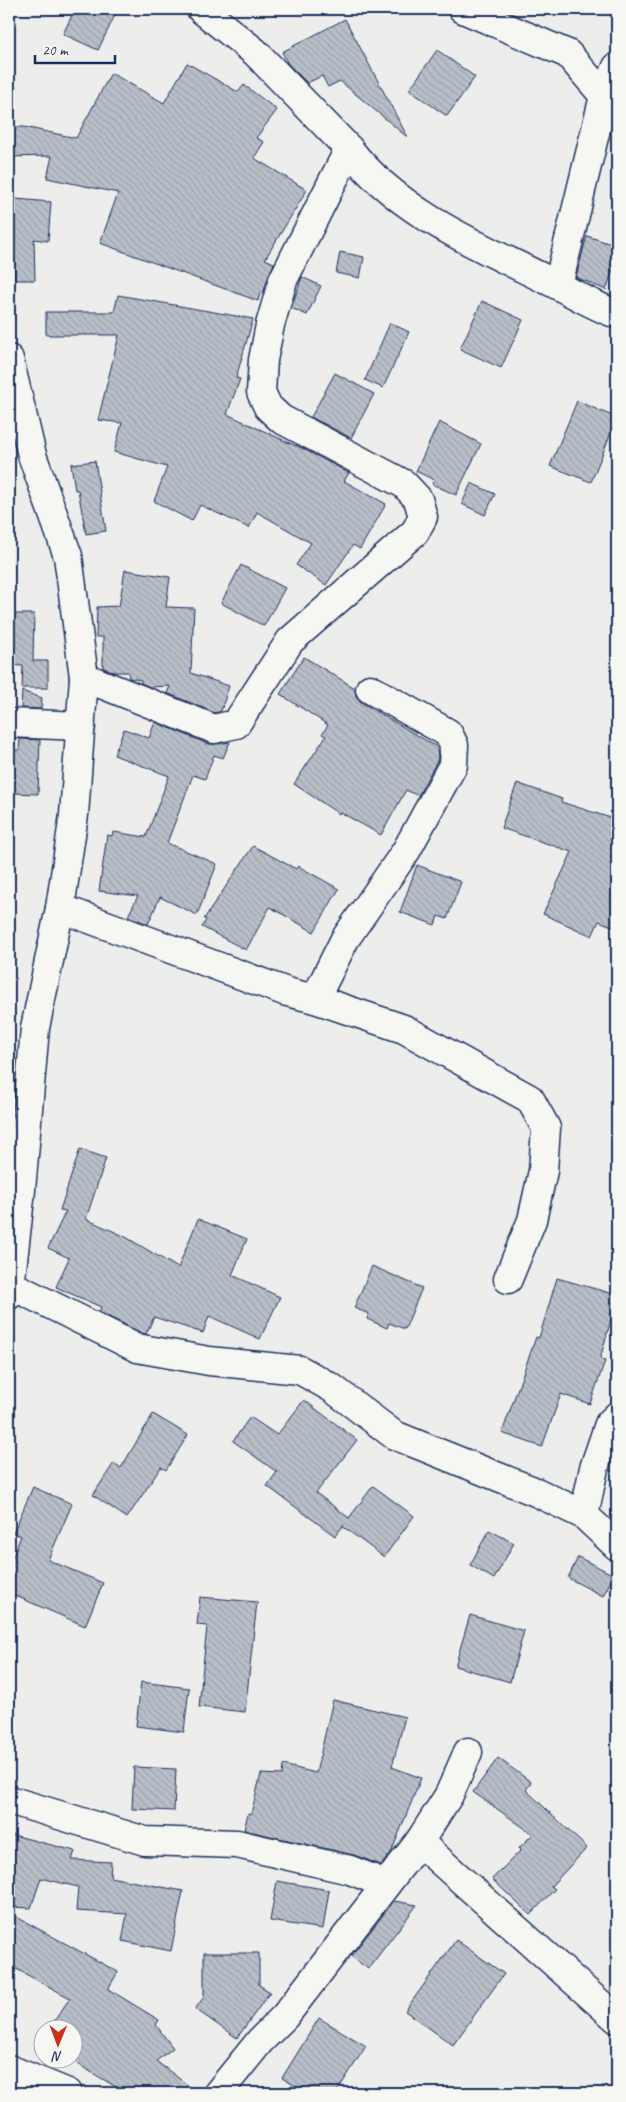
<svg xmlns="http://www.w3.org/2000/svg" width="626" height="2102" font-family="Caveat,sans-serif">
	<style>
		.building { fill: url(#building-back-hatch); stroke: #1b2f5e }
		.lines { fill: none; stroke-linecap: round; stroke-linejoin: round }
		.minor-casing { stroke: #1b2f5e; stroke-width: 31 }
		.minor { stroke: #f6f6f2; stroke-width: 28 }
	</style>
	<defs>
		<pattern id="building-back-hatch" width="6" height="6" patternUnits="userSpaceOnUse" patternTransform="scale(1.25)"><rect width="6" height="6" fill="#b9bfc8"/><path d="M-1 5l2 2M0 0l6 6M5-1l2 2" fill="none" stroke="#9ea4ae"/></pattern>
	</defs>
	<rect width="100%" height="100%" fill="#edeeec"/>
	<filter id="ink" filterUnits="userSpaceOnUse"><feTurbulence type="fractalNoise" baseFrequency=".02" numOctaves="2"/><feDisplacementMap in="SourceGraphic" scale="10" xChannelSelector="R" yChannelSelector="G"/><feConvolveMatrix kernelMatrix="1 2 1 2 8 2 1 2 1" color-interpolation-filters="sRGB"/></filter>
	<g filter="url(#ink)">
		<!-- building -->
		<g class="building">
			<path d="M75,9H118L98,50L63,34Z"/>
			<path d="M345,19L407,136H406L340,81L328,87L322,76L307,83L288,64L282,52Z"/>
			<path d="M437,50L475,77L447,116L409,90Z"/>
			<path d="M187,63L238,92L244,85L277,110L256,138L264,142L254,158L307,190L265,259L274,263L263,294L260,293L258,301L100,243L118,193L47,178L52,156L9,157V127H24L76,138L111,73L164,103Z"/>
			<path d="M16,199L51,202L48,241L34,239L35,280H15L13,238Z"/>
			<path d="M587,236L617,246V258L606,290L576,277Z"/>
			<path d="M340,252L364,257L360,278L336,273Z"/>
			<path d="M302,277L321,286L307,315L291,308Z"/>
			<path d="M118,295L253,319L236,378L240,379L227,414L296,446V445L349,473L344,481L386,504L360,549L353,545L326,585L296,565L311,543L257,512L249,528L200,505L192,521L154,501L167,467L114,452L122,423L98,420L119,335H46V312H114Z"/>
			<path d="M482,301L523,320L501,368L460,349Z"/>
			<path d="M390,323L409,332L383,388L365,380Z"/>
			<path d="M335,373L374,394L351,438L311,417Z"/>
			<path d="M577,401L617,418L591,482L550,466Z"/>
			<path d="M439,422L481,444L456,495L432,484L434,480L416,471Z"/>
			<path d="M95,461L106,531L86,534L78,490H75L71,464Z"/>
			<path d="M471,483L495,494L485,515L462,504Z"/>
			<path d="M241,565L285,588L264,626L221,603Z"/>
			<path d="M125,570L170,577L166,607L194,608L191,673L229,686L221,711L215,713L167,693L170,686L150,687L141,683V680L129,678L128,672H114L103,668V637H96L97,607L119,606Z"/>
			<path d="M9,614H34L33,661H48V688H22L23,666L9,665Z"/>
			<path d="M304,657L355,688L356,696L362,703L437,747L438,759L418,796L406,790L381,835L340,812L339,814L294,784L326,736L322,734L328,725L280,694Z"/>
			<path d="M22,691L42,698L41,709L21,708Z"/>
			<path d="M155,722L208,744H217L230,742L223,758L214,755L205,779L193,775L167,843L217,864L197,915L160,897L148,924L128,916L138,896L99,891L107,835L112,836L113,832L146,837L169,776L114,755L124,729L149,738Z"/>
			<path d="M20,739L40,740L38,794L13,793L14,750H19Z"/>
			<path d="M517,783L562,799L561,802L617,820V928L599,921L592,936L543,914L572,852L501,828Z"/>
			<path d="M253,846L296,869L298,866L339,889L314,932L270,907L246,950L202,927L206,920L204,919Z"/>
			<path d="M417,865L461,882L447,919L438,916L435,925L400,912Z"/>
			<path d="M80,1149L106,1158L86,1219L124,1236L178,1268L198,1219L247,1239L232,1275L280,1297L260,1339L209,1316L203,1333L154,1317L146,1334L142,1333L99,1312L101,1307L56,1287L69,1258L48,1248L66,1211L60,1210Z"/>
			<path d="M372,1266L422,1288L405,1329L389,1323L387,1328L367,1319L369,1314L354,1308Z"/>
			<path d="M557,1278L617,1295V1298L600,1359L605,1361L590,1404L561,1394L542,1447L502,1433L536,1337L539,1338Z"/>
			<path d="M304,1400L357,1440L316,1493L349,1518L373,1486L414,1516L384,1557L342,1526L344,1525L335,1536L267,1486L277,1472L233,1441L250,1417L277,1435Z"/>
			<path d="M153,1414L188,1435L166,1470L161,1467L127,1518L93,1495L114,1463L121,1468Z"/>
			<path d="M33,1487L72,1504L48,1560L103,1583L85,1626L9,1593V1566L21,1536L13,1533Z"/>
			<path d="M489,1530L514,1543L494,1579L470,1565Z"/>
			<path d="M578,1557L614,1575L603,1596L568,1578Z"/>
			<path d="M200,1597L257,1602L245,1712L199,1707L207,1626L197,1625Z"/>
			<path d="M470,1615L524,1631L510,1682L455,1666Z"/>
			<path d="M141,1682L189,1688L184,1732L136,1726Z"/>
			<path d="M333,1700L405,1717L392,1767L421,1778L391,1853L381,1865L354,1855L244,1830L248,1813L251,1814L261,1774L282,1775L283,1765L316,1773Z"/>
			<path d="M498,1758L531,1782L526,1790L587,1848L551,1886L555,1889L530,1915L492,1879L521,1850L519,1848L533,1834L473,1792Z"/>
			<path d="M134,1767L176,1769L174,1811L132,1809Z"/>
			<path d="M9,1834L75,1851L72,1860L111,1862L110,1877L183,1891L171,1951L122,1941L127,1914L76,1911L78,1887L41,1878L31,1908L9,1907Z"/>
			<path d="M277,1881L329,1890L323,1929L270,1921Z"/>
			<path d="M394,1901L417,1905L368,1969L351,1956Z"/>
			<path d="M9,1913L118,1972L108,1989L159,2020L156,2025L173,2048L156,2061L198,2093H126L71,2060H72V2030H48L70,1998L9,1965Z"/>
			<path d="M456,1940L504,1974L453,2045L405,2011Z"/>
			<path d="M204,1953H259V1985L270,1992L237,2038L195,2009L204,1997Z"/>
			<path d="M319,2018L366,2046L336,2093H307L282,2078Z"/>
			<path d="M42,2038V2056L34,2050Z"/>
			<path d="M47,2060H67L61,2069Z"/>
		</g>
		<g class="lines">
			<!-- minor casing -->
			<g class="minor-casing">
				<g id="minor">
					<path d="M201,9L255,52L349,149C399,213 475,244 545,279C569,290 592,306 617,314"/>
					<path d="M463,9L568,54L604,96L558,285"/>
					<path d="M604,96L617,67"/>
					<path d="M9,359L32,455L68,556L84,677L74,815L60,908L35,1028L21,1190L9,1295"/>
					<path d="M84,677L214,729L236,724L290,641L415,532L423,517L418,499L404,484L281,419L268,407L261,392L263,360L270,325L283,280L349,149"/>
					<path d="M9,723L81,726"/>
					<path d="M60,908L287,992L315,999L345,939L406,851L453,765L454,745L448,733L370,689"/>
					<path d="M315,999L404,1029L530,1099L546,1128L543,1171L532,1220L508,1279"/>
					<path d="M11,1285L137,1348L209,1361L300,1370L332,1388L394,1435L536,1492L584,1515L617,1546"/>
					<path d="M584,1515L594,1468L609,1424L617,1416"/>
					<path d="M9,1800L145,1841L237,1844L350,1870L386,1884"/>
					<path d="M419,1842L617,2019"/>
					<path d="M9,2069L68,2093"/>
					<path d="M218,2093L260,2041L285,2016L419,1842L449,1795L468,1752"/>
				</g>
			</g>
			<!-- minor -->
			<use href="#minor" class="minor"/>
		</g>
	</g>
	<!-- margin -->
	<rect width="626" height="2102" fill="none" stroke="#f6f6f2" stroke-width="30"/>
	<rect x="15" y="15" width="596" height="2072" fill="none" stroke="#1b2f5e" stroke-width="2" filter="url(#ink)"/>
	<!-- north arrow -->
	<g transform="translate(58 2044) rotate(181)"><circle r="24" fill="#f6f6f2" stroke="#9ea6b7"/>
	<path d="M0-4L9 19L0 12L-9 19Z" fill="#c8321e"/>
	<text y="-8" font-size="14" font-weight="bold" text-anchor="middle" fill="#1b2f5e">N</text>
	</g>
	<!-- scale -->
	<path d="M35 55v8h80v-8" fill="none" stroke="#1b2f5e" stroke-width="2.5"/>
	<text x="42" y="55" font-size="15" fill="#1b2f5e" stroke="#f6f6f2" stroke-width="4" paint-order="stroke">20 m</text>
</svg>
